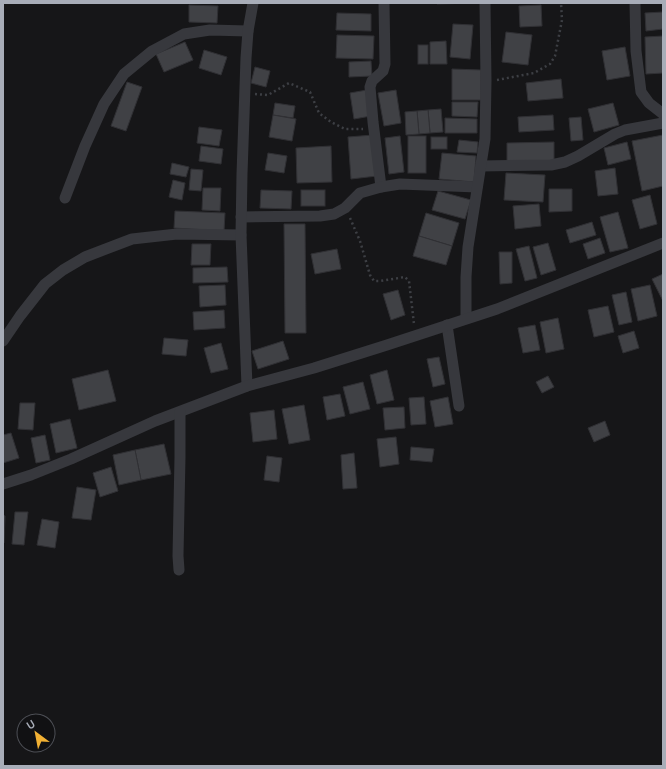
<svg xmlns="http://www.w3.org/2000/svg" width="666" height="769" font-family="Overpass,sans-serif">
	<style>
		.building { fill: #404145; stroke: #303034 }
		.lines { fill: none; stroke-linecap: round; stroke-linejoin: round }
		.path { stroke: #3d3f44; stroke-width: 2.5; stroke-dasharray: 2 3; stroke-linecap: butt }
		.minor { stroke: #37383d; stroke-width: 11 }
	</style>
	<rect width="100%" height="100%" fill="#161618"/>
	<!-- building -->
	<g class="building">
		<path d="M437,3H474L437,4Z"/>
		<path d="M189,5L218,6L217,23L189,22Z"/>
		<path d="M541,5L542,26L520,27L519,6Z"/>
		<path d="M663,12V29L646,31L645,13Z"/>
		<path d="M337,13L371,14V31L336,30Z"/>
		<path d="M453,24L473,25L470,59L450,57Z"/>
		<path d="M506,32L532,35L528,65L502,62Z"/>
		<path d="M337,35L374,36L373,59L336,58Z"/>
		<path d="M663,36V73L646,74L645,37Z"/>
		<path d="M446,41L447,64H430V42Z"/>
		<path d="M185,42L193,60L164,72L156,54Z"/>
		<rect x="418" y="45" width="10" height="19"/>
		<path d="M625,47L630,76L607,80L602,51Z"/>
		<path d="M204,50L227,57L221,75L199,68Z"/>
		<path d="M371,61L372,76L349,77V62Z"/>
		<path d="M255,67L270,71L266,87L251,83Z"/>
		<path d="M452,69L481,70V100H452Z"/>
		<path d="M561,79L563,98L528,101L526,83Z"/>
		<path d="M127,82L142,87L126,131L111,126Z"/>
		<path d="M367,90L371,116L354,119L350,93Z"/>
		<path d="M396,90L401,123L384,126L378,93Z"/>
		<path d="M452,102H478L477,117L452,116Z"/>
		<path d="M275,103L295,106L293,118L273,115Z"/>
		<path d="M613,103L619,125L594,132L588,109Z"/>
		<path d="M441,109L443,132L430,133L428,110Z"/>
		<path d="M428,110L430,133L419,134L417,111Z"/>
		<path d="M417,111L419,134L406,135L405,112Z"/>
		<path d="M273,115L296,119L292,141L269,137Z"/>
		<path d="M553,115L554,130L519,132L518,117Z"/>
		<path d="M581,117L583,140L571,141L569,118Z"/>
		<path d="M445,118L477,119V133H445Z"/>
		<path d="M199,127L222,130L219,146L197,143Z"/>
		<path d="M373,135L377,176L351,179L348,137Z"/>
		<path d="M663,135V186L642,191L632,141Z"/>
		<path d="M400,136L404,172L389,174L385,138Z"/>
		<rect x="408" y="136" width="18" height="37"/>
		<rect x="431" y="137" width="16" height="12"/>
		<path d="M459,140L478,142L477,153L457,152Z"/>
		<path d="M554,142V161L507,163V143Z"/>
		<path d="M627,142L631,159L608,165L604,148Z"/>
		<path d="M201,146L223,149L221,164L199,161Z"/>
		<path d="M331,146L332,182L297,183L296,148Z"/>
		<path d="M268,153L287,156L284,173L265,170Z"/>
		<path d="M442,153L476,156L474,182L439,179Z"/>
		<path d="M172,163L189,167L186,177L170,174Z"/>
		<path d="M615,168L618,194L598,196L595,171Z"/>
		<path d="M191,169L203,170L201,191L189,190Z"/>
		<path d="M506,173L545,175L543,202L504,200Z"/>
		<path d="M173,180L185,183L182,200L169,197Z"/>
		<path d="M203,188H221L220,211L202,210Z"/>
		<path d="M549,189H572V211L549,212Z"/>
		<path d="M261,190L292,191L291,209L260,208Z"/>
		<rect x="301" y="190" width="24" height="16"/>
		<path d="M438,191L471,200L465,219L432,210Z"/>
		<path d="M650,195L657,224L640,229L632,200Z"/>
		<path d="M539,204L541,226L515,229L513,206Z"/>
		<path d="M175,211L225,213L224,231L174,228Z"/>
		<path d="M618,212L628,248L610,252L600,217Z"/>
		<path d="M426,213L459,223L452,246L419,236Z"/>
		<path d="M592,222L596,235L570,243L566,230Z"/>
		<path d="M284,224H305L306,333H285Z"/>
		<path d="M419,236L452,246L446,265L413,256Z"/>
		<path d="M600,238L605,253L588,259L583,244Z"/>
		<path d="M548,243L556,270L541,275L533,247Z"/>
		<path d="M192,244H211L210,265H191Z"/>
		<path d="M529,246L537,278L525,281L516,249Z"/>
		<path d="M337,249L341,269L315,274L311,254Z"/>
		<path d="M499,252H512V283L500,284Z"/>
		<path d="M227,267L228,282L193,283V268Z"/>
		<path d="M663,274V301L652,279Z"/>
		<path d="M225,285L226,305L200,307L199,286Z"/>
		<path d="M650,285L657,316L638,321L631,289Z"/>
		<path d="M398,290L405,315L391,320L383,294Z"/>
		<path d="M626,292L632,322L619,325L612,295Z"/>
		<path d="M608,306L614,332L594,337L588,310Z"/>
		<path d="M224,310L225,328L194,330L193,312Z"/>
		<path d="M558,318L564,349L546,353L540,322Z"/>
		<path d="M535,325L540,350L523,353L518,328Z"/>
		<path d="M634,331L639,348L623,353L618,336Z"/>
		<path d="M164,338L188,340L186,356L162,354Z"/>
		<path d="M283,341L289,359L258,369L252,351Z"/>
		<path d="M221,343L228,369L211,373L204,348Z"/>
		<path d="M439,357L445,384L433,387L427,359Z"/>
		<path d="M108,370L116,401L79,410L72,379Z"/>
		<path d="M387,370L394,400L377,404L370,375Z"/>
		<path d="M548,376L554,387L542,393L536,382Z"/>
		<path d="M363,382L370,409L350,414L343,387Z"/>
		<path d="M340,394L345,416L327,420L323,397Z"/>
		<path d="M424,397L426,424L411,425L409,398Z"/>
		<path d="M448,397L453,424L435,427L430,401Z"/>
		<path d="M20,403H35L33,430L18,429Z"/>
		<path d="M304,405L310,440L289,444L282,409Z"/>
		<path d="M404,407L405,428L385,430L383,408Z"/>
		<path d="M274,410L277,439L253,442L250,413Z"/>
		<path d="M70,419L77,448L56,453L50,424Z"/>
		<path d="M605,421L610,435L594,442L588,428Z"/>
		<path d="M11,433L19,458L3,463V435Z"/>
		<path d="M45,435L50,460L36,463L31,438Z"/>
		<path d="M396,437L399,464L380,467L377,439Z"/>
		<path d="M164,444L171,474L141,480L135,450Z"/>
		<path d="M411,447L434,449L432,462L410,460Z"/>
		<path d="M135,450L141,480L119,485L113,455Z"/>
		<path d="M354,453L357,488L343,489L341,455Z"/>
		<path d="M267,456L282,458L279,482L264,480Z"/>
		<path d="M111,467L118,491L100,497L93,473Z"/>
		<path d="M77,487L96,490L91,520L72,518Z"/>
		<path d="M15,512H28L24,545L12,544Z"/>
		<path d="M3,515L5,516L4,543H3Z"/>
		<path d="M42,519L59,522L55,548L37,545Z"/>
	</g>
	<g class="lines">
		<!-- path -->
		<g class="path">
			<path d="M497,80L534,73L550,64L555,56L562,20L561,3"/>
			<path d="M255,94L268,95L289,83L310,92L319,113L331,122L345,129H363"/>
			<path d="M350,218L360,241L370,275L374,281H380L405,277L409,281L414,324"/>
		</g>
		<!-- minor -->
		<g class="minor">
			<path d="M635,3L636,51L641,92L649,103L663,114"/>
			<path d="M481,166L551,165L565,162L578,156L615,134L625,130L663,123"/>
			<path d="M381,187L373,122L370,87L372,81L383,71L385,64L384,3"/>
			<path d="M65,198L85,146L104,104L124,74L152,51L184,34L210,30L248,31"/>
			<path d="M241,217L320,216L334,214L345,208L360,193L381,187L400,184L477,187"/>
			<path d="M466,318V277L468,247L485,139L486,81L485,3"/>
			<path d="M447,325L459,406"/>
			<path d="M3,341L20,316L45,284L63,270L85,257L132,239L177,234L241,235"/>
			<path d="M247,386L241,235L242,174L246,58L248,31L253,3"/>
			<path d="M3,484L31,475L71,459L155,421L247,386L314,368L387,345L497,309L663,243"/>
			<path d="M179,570L178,556L180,457V412"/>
		</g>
	</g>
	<!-- border -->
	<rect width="666" height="769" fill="none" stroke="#a8adb8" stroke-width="8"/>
	<!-- north arrow -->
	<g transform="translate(36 733) rotate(328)"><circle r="19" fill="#111113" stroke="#4d4f55"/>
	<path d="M0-3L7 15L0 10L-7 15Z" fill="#f2b134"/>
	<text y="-6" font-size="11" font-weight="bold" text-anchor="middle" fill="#a8adb8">U</text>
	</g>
</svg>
